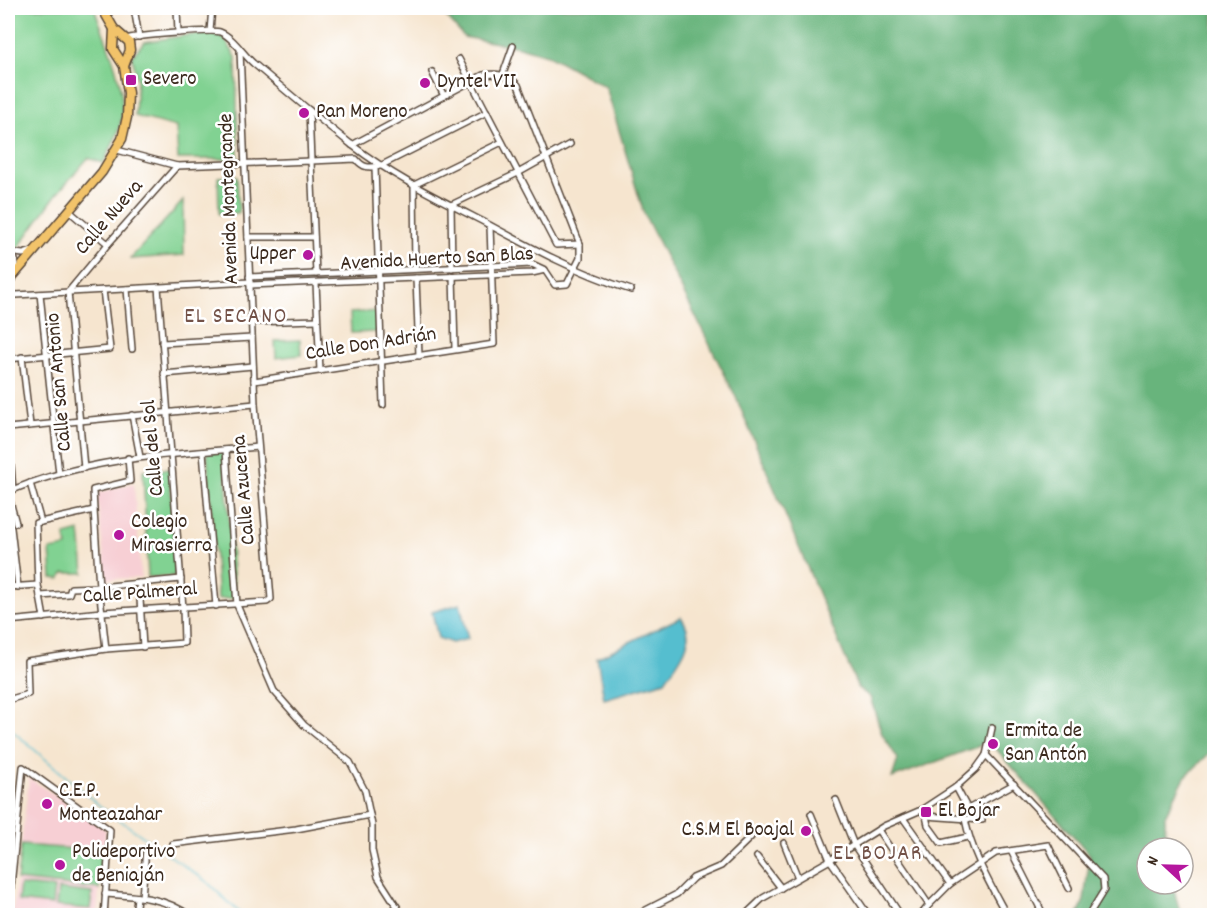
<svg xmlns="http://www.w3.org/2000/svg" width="1222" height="923" font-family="Dekko,sans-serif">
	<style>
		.built { fill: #f7cfd4 }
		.green { fill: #81d292; stroke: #5e7e58; stroke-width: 1.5 }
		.forest { fill: #68b47c; stroke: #526f4d; stroke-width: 1.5 }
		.water { fill: #54becf; stroke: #487476; stroke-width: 1.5 }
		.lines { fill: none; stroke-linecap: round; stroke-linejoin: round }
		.stream { stroke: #54becf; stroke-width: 1.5 }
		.minor-casing { stroke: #574639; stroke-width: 8 }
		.primary-casing { stroke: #574639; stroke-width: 11 }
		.minor { stroke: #fff; stroke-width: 5 }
		.primary { stroke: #f2c36a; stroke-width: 8 }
		.poi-dot { fill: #b5179e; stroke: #fff; stroke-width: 2 }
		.labels { text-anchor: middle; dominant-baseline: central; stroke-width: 5; stroke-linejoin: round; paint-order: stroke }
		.poi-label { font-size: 21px; fill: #3b2a1e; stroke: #fff; text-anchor: start }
		.street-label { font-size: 21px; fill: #3b2a1e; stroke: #fff }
		.neighbourhood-label { font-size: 22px; letter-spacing: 1.5px; fill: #735248; stroke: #fff }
	</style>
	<rect width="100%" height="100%" fill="#fff"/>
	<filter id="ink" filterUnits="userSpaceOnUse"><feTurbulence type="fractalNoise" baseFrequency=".0167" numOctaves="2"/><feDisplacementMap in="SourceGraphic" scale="12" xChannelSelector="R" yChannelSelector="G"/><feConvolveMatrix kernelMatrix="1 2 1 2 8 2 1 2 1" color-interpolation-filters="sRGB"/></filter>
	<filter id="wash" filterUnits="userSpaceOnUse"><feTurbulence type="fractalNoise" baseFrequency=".008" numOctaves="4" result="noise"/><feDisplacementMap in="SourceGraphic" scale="24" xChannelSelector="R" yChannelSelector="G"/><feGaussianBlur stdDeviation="1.35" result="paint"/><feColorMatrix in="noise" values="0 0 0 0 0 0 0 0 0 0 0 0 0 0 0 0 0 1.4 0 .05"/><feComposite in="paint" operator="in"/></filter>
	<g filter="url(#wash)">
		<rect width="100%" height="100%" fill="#f6e5cf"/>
		<!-- built -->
		<g class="built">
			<path d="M134,483L141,578L106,579L97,493Z"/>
			<path d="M29,778L106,830L104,851L21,845Z"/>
			<path d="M17,880L99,889L97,915L12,916Z"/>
		</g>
		<!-- green -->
		<g class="green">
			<path d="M8,8H94C105,38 125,82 122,115C120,132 111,148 103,163L88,158L56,195L8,262Z"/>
			<path d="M214,34L224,38L236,57L238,159H178L176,127L135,116L137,79L132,56L144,42L189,35Z"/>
			<path d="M237,176L239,213L219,214L218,177Z"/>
			<path d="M183,201L184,255L130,259Z"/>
			<path d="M378,311V332L351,333L350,313Z"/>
			<path d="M300,340L301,355L276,358L275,341Z"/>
			<path d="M224,451L235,598L218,599L207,452Z"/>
			<path d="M170,469L175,576L148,577L143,470Z"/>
			<path d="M80,531L84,573H64L60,579L52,578L50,550L67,547L65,535Z"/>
			<path d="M21,845L104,851L99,889L17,880Z"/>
			<path d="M20,885L54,888L52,905L18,901Z"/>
			<path d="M58,889L92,893L90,909L56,906Z"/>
		</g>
		<!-- forest -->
		<path class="forest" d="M439,8H1214V749L1185,777L1165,816L1166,848H1147V884H1172L1181,915H1078L1084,900L1090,855L990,742L892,778L898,759L882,734L870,697L858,688L735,395L644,214L606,87L550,56L519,47L464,37Z"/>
		<!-- water -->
		<g class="water">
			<path d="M460,604L468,639L452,643L438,638L432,612Z"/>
			<path d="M681,617C699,641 678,661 665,681L604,699L597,658Z"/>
		</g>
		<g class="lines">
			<!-- stream -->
			<path class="stream" d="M8,727L100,806L207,882L243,916"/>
		</g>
	</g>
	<g filter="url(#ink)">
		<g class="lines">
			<!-- minor casing -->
			<g class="minor-casing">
				<g id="minor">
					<path d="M134,8L139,37"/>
					<path d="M177,8L178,33"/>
					<path d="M210,31L212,8"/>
					<path d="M126,39C134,36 212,29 220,32C233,37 243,54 253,63C286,91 319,119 352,145C392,176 437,198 482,221C530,247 578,273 631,290"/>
					<path d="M459,59L556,245L580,244"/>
					<path d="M432,72L444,96"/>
					<path d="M503,74L513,46"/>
					<path d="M309,110L311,161L356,159C363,168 369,168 380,166L487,112"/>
					<path d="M117,150L177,166L311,161L316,274"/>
					<path d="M375,167L383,405"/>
					<path d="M69,211L108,244"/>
					<path d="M248,237H314"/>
					<path d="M8,252L23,254L32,251"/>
					<path d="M10,253L15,260V273"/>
					<path d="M452,268L451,205L518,173L570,144"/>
					<path d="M415,269L414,185L502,142"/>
					<path d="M453,276L455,349"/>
					<path d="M249,277L532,264L545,270L555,285L567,284L580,258V244L518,85C507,74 497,73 483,75L352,145"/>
					<path d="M416,278L419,356"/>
					<path d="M316,283L320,371"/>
					<path d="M250,285L532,273L545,270"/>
					<path d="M127,289L132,349"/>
					<path d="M8,293L16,295L250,282"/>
					<path d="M40,294L59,474"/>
					<path d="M251,322L317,320"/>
					<path d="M162,343L252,338"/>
					<path d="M22,357L30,425"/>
					<path d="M8,359L110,349L103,290"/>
					<path d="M164,374L253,366"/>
					<path d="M254,381L494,344L490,226"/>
					<path d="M132,415L140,457"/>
					<path d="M8,428L255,404"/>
					<path d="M8,428L13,490"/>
					<path d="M226,450L237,605L274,691L304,725L350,762L365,791L372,825V850L378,877L403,916"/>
					<path d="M203,452L216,606"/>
					<path d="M84,468L68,292L108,244L177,166"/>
					<path d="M30,483L41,522"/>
					<path d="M8,492C88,457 172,454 258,447"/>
					<path d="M8,494L16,523"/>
					<path d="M94,510L99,587L181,579"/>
					<path d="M11,528L18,587"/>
					<path d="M139,583L143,647"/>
					<path d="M38,585L36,523L94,510L93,490L130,481L128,458"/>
					<path d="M8,587L38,585L40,596L69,594L71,588L99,587L106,649"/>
					<path d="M40,596L44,618"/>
					<path d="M8,621L102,612L267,602L271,599L255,404L240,51"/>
					<path d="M8,700L28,694L27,661L106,649L184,643L183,608L158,287"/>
					<path d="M986,755L1103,879L1104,890L1088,916"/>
					<path d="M956,787L973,819"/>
					<path d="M836,800L854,845L901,916"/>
					<path d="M968,809L1014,784"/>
					<path d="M921,810L926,816L928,825L941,843L968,837"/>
					<path d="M811,814L830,860L869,916"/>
					<path d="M926,816L982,820"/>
					<path d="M903,818L950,884"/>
					<path d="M965,819C972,854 990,884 1007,916"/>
					<path d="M878,830L929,905"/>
					<path d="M784,843L798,878"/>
					<path d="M173,844L296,829L370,815"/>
					<path d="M1011,851L1044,916"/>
					<path d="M757,857L781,888"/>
					<path d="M105,894C136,896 165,897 190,916"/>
					<path d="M142,897L146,849"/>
					<path d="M8,916L23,767L110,830L104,916"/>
					<path d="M135,916L137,897"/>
					<path d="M643,916L644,911L677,894L693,878L721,866L751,837"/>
					<path d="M676,916V915"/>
					<path d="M744,916L763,898L830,860L884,826L921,810L956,787L976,769L986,755L992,728"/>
					<path d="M920,916L929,905L950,884L996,853L1048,845L1069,888"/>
				</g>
			</g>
			<!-- primary casing -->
			<g class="primary-casing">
				<g id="primary">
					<path d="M102,8L114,29L129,42L130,50L124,66"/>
					<path d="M8,282L102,172L122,139L127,117L128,93L124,66L113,49L114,29"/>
				</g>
			</g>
			<!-- minor -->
			<use href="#minor" class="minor"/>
			<!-- primary -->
			<use href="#primary" class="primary"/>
		</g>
	</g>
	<!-- markers -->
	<g class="poi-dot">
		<rect x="125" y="74" width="12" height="12" rx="3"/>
		<circle cx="425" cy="83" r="6"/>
		<circle cx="304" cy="113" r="6"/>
		<circle cx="308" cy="255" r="6"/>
		<circle cx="119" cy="535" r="6"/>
		<circle cx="993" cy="744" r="6"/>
		<circle cx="47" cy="804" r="6"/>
		<rect x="920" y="806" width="12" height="12" rx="3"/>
		<circle cx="806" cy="831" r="6"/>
		<circle cx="60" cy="865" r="6"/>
	</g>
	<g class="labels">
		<!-- poi labels -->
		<g class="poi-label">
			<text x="143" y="80">Severo</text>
			<text x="437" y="83">Dyntel VII</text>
			<text x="316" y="113">Pan Moreno</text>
			<text x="296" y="255" text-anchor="end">Upper</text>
			<text x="131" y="523">Colegio<tspan x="131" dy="24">Mirasierra</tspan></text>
			<text x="1005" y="732">Ermita de<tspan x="1005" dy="24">San Antón</tspan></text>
			<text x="59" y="792">C.E.P.<tspan x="59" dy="24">Monteazahar</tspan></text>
			<text x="938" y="812">El Bojar</text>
			<text x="794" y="831" text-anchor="end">C.S.M El Boajal</text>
			<text x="72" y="853">Polideportivo<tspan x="72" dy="24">de Beniaján</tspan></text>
		</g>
		<!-- street labels -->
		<g class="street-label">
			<text transform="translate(230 199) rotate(-92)">Avenida Montegrande</text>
			<text transform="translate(110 218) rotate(-49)">Calle Nueva</text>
			<text transform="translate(437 260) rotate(-3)">Avenida Huerto San Blas</text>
			<text transform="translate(371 345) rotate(-9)">Calle Don Adrián</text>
			<text transform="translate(60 382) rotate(-95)">Calle San Antonio</text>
			<text transform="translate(154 448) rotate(-95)">Calle del Sol</text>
			<text transform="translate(245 490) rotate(-95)">Calle Azucena</text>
			<text transform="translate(140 594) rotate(-4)">Calle Palmeral</text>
		</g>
		<!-- neighbourhood labels -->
		<g class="neighbourhood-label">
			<text x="236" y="317">EL SECANO</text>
			<text x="878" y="854">EL BOJAR</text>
		</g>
	</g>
	<!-- margin -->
	<rect width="1222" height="923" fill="none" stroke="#fff" stroke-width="30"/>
	<!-- north arrow -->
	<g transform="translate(1165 866) rotate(292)"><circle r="28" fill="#ffffff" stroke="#b1aaa5" stroke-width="1.5"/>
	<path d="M0-4.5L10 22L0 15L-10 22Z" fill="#b5179e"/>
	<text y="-9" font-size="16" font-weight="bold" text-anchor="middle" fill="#3b2a1e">N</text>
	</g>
</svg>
